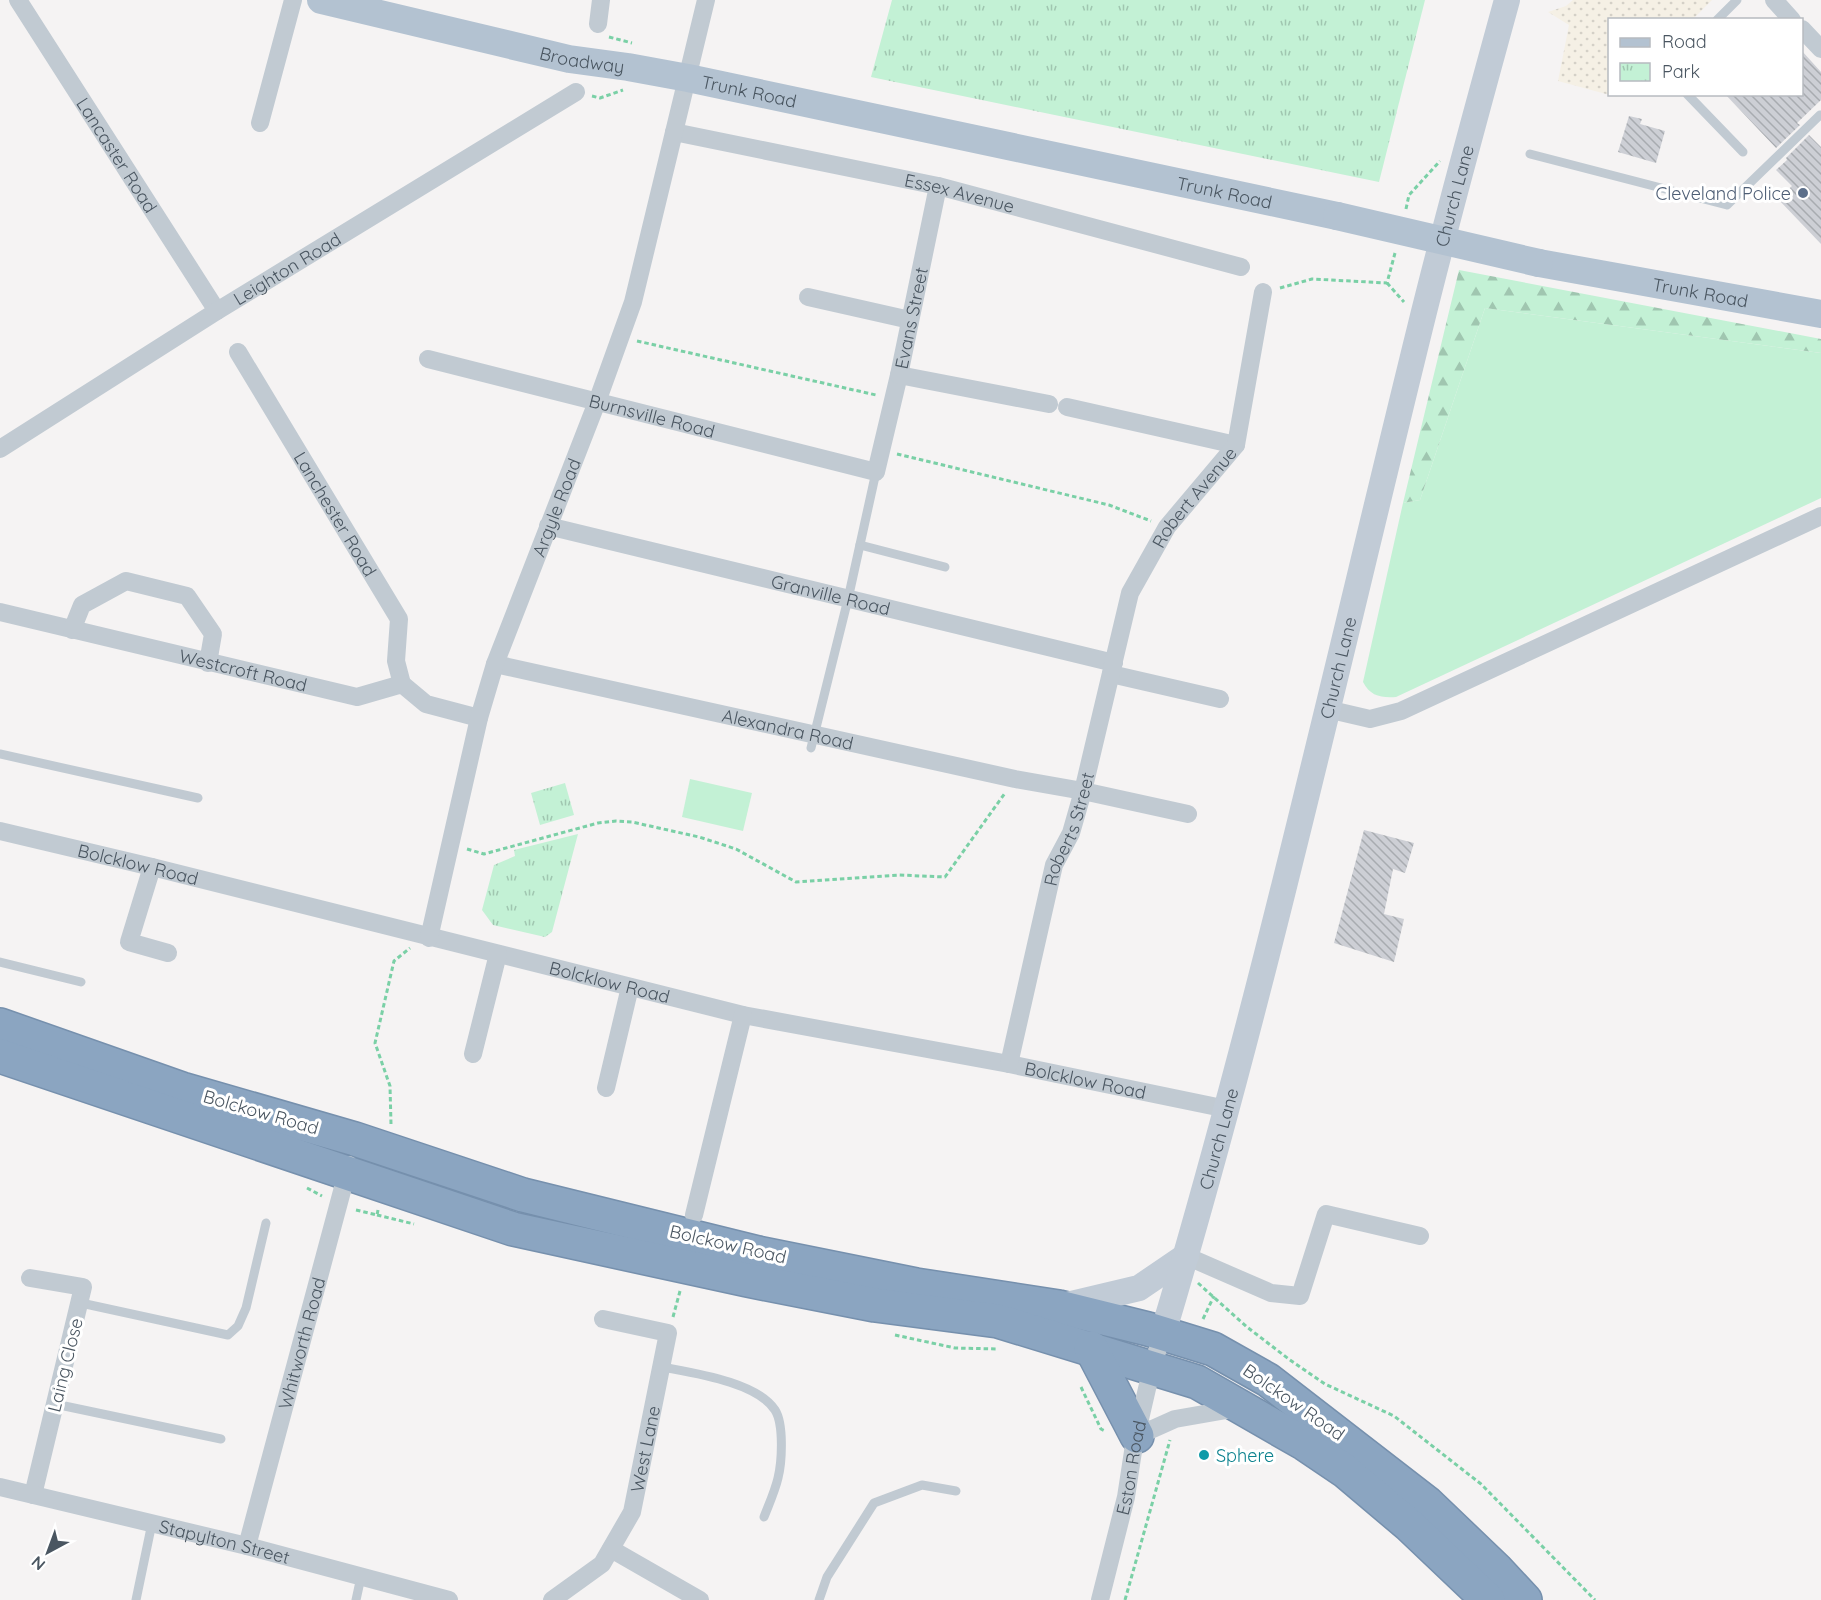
<svg xmlns="http://www.w3.org/2000/svg" width="1821" height="1600" font-family="Quicksand,sans-serif">
	<style>
		.green { fill: #c3f1d5 }
		.forest { fill: url(#forest-firs) }
		.sand { fill: url(#sand-dots) }
		.park { fill: url(#park-tufts) }
		.building { fill: url(#building-back-hatch) }
		.lines { fill: none; stroke-linecap: round; stroke-linejoin: round }
		.highway-casing { stroke: #7690ad; stroke-width: 36 }
		.path { stroke: #7ad0a6; stroke-width: 3; stroke-dasharray: 4.5 3; stroke-linecap: butt }
		.lane { stroke: #c1cad2; stroke-width: 9 }
		.street { stroke: #c1cad2; stroke-width: 18 }
		.secondary { stroke: #c1cbd6; stroke-width: 26 }
		.primary { stroke: #b3c2d1; stroke-width: 28 }
		.highway { stroke: #8ba5c1; stroke-width: 33 }
		.primary-bridge { stroke: #b3c2d1; stroke-width: 28 }
		.service-dot { fill: #5c6f8a; stroke: #fff; stroke-width: 2 }
		.culture-dot { fill: #0f9aa8; stroke: #fff; stroke-width: 2 }
		.labels { text-anchor: middle; dominant-baseline: central; stroke-width: 6; stroke-linejoin: round; paint-order: stroke }
		.street-label { font-size: 18px; fill: #4a5661; stroke: #fff }
		.service-label { font-size: 18px; fill: #4e5e75; stroke: #fff; text-anchor: end }
		.culture-label { font-size: 18px; fill: #0d838f; stroke: #fff; text-anchor: start }
	</style>
	<defs>
		<pattern id="forest-firs" width="22" height="20" patternUnits="userSpaceOnUse" patternTransform="scale(1.5)"><rect width="22" height="20" fill="#c3f1d5"/><path d="M5 1l3.5 6h-7zM16 11l3.5 6h-7z" fill="#a0c6b0"/></pattern>
		<pattern id="sand-dots" width="8" height="8" patternUnits="userSpaceOnUse" patternTransform="scale(1.5)"><rect width="8" height="8" fill="#f5f0e5"/><path d="M2 2h.1M6 6h.1" fill="none" stroke="#d4d0c7" stroke-width="1.8" stroke-linecap="round"/></pattern>
		<pattern id="park-tufts" width="24" height="20" patternUnits="userSpaceOnUse" patternTransform="scale(1.5)"><rect width="24" height="20" fill="#c3f1d5"/><path d="M3 7l-1-3M5 7V3M7 7l1-3M15 17l-1-3M17 17v-4M19 17l1-3" fill="none" stroke="#a0c6b0"/></pattern>
		<pattern id="building-back-hatch" width="6" height="6" patternUnits="userSpaceOnUse" patternTransform="scale(1.5)"><rect width="6" height="6" fill="#cdcfd5"/><path d="M-1 5l2 2M0 0l6 6M5-1l2 2" fill="none" stroke="#a8abb0"/></pattern>
	</defs>
	<rect width="100%" height="100%" fill="#f5f3f3"/>
	<!-- green -->
	<g class="green">
		<path d="M1485,308L1821,353V498L1396,697C1381,698 1370,696 1363,682L1403,503L1420,500Z"/>
		<path d="M690,779L752,793L743,831L682,817Z"/>
	</g>
	<!-- forest -->
	<path class="forest" d="M1459,270L1821,339V353L1485,308L1420,500L1403,503Z"/>
	<!-- sand -->
	<path class="sand" d="M1573,0H1712L1693,19L1610,20V94L1619,95L1617,97L1558,81L1569,25L1548,12L1566,6Z"/>
	<!-- park -->
	<g class="park">
		<path d="M892,0H1425L1379,182L871,77Z"/>
		<path d="M565,783L574,815L540,825L531,793Z"/>
		<path d="M578,834L552,932L545,937L493,925L482,910L494,865L515,856L514,850Z"/>
	</g>
	<!-- building -->
	<g class="building">
		<path d="M1802,51L1821,72V100L1797,123L1800,125L1776,148L1725,94H1802Z"/>
		<path d="M1629,116L1642,119L1640,124L1665,131L1656,163L1618,152Z"/>
		<path d="M1809,135L1821,147V244L1778,199L1792,186L1776,170L1787,160L1786,158Z"/>
		<path d="M1364,830L1414,843L1405,873L1393,869L1384,914L1404,919L1394,962L1334,943Z"/>
	</g>
	<g class="lines">
		<!-- highway casing -->
		<g class="highway-casing">
			<g id="highway">
				<path d="M0,1025L182,1089L355,1139L523,1195L758,1253L916,1285L1059,1307L1148,1329L1213,1349L1268,1380L1427,1503L1497,1570L1525,1600"/>
				<path d="M0,1056L513,1229L747,1280L875,1305L998,1321L1197,1382L1305,1444L1345,1471L1409,1525L1488,1600"/>
				<path d="M1091,1348L1137,1436"/>
			</g>
		</g>
		<!-- path -->
		<g class="path">
			<path d="M609,37L632,43"/>
			<path d="M592,96L600,98L623,90"/>
			<path d="M1406,209L1409,195L1440,161"/>
			<path d="M1387,283L1404,302"/>
			<path d="M1280,288L1312,279L1387,283L1395,253"/>
			<path d="M637,341L876,395"/>
			<path d="M897,454L1109,505L1151,521"/>
			<path d="M467,849L484,854L598,823L616,821L632,822L699,837L736,849L796,882L899,875L945,877L1005,793"/>
			<path d="M391,1124L390,1086L375,1043L394,961L410,948"/>
			<path d="M307,1188L322,1196"/>
			<path d="M356,1210L377,1215L378,1210"/>
			<path d="M377,1215L414,1224"/>
			<path d="M1198,1283L1247,1327L1290,1360L1325,1384L1394,1416L1481,1484L1595,1600"/>
			<path d="M673,1317L680,1291"/>
			<path d="M1203,1319L1214,1296"/>
			<path d="M895,1335L955,1348L998,1349"/>
			<path d="M1081,1387L1101,1429L1105,1431"/>
			<path d="M1125,1600L1170,1440"/>
		</g>
		<!-- lane -->
		<g class="lane">
			<path d="M1717,20L1737,0"/>
			<path d="M1687,94L1743,152"/>
			<path d="M1530,154L1727,205L1820,115L1821,116"/>
			<path d="M860,545L945,567"/>
			<path d="M811,748L848,599L876,472"/>
			<path d="M0,754L198,798"/>
			<path d="M0,962L81,982"/>
			<path d="M81,1303L228,1335L238,1326L246,1308L266,1223"/>
			<path d="M662,1367C693,1373 757,1382 775,1410C784,1424 782,1462 778,1478C775,1491 769,1504 764,1517"/>
			<path d="M55,1404L221,1439"/>
			<path d="M136,1600L152,1523"/>
			<path d="M356,1600L361,1577"/>
			<path d="M819,1600L827,1577L874,1503L922,1485L956,1491"/>
		</g>
		<!-- street -->
		<g class="street">
			<path id="s1" d="M18,0L217,311"/>
			<path d="M1774,0L1792,20"/>
			<path d="M598,24L601,0"/>
			<path d="M1802,29L1821,49"/>
			<path d="M260,123L293,0"/>
			<path id="s2" d="M674,132L938,186L1241,267"/>
			<path d="M808,297L910,320"/>
			<path id="s3" d="M238,352L399,619L396,661L402,684"/>
			<path id="s4" d="M428,359L876,472L899,375L938,186"/>
			<path d="M899,375L1049,404"/>
			<path d="M1067,407L1236,445"/>
			<path id="s5" d="M0,449L217,311L576,92"/>
			<path id="s6" d="M548,526L1114,663"/>
			<path id="s7" d="M0,612L357,697L402,684L426,704L479,718"/>
			<path d="M72,630L82,605L126,581L187,596L213,634L208,663"/>
			<path id="s8" d="M495,664L1015,779L1083,791L1188,814"/>
			<path d="M1111,674L1220,699"/>
			<path d="M1327,709L1370,719L1401,711L1821,516"/>
			<path id="s9" d="M0,831L152,867L743,1015L1009,1064L1227,1109"/>
			<path d="M152,867L129,942L168,953"/>
			<path id="s10" d="M429,938L479,718L495,664L597,402L633,302L706,0"/>
			<path d="M473,1054L498,954"/>
			<path id="s11" d="M1009,1064L1054,865L1071,833L1083,791L1130,593L1167,527L1236,445L1263,292"/>
			<path d="M606,1088L630,987"/>
			<path d="M694,1215L743,1015"/>
			<path d="M1186,1256L1271,1293L1300,1296L1326,1214L1420,1236"/>
			<path d="M30,1278L83,1287L33,1495"/>
			<path d="M1137,1436L1175,1419L1238,1408"/>
			<path id="s12" d="M0,1487L247,1546L449,1600"/>
			<path id="s13" d="M247,1546L349,1165"/>
			<path d="M611,1549L700,1600"/>
			<path id="s14" d="M552,1600L602,1564L632,1512L668,1333L603,1319"/>
			<path id="s15" d="M1100,1600L1126,1497L1134,1445L1152,1367L1163,1333"/>
		</g>
		<!-- secondary -->
		<g class="secondary">
			<path d="M1059,1307L1139,1288L1186,1256"/>
			<path id="s16" d="M1163,1333C1262,1002 1337,664 1420,328C1447,218 1477,109 1507,0"/>
		</g>
		<!-- primary -->
		<g class="primary">
			<path id="s17" d="M321,0L569,59L628,67L688,78L1337,216"/>
			<path id="s18" d="M1539,263L1821,314"/>
		</g>
		<!-- highway -->
		<use href="#highway" class="highway"/>
		<!-- primary-bridge -->
		<path class="primary-bridge" d="M1337,216L1539,263"/>
	</g>
	<!-- markers -->
	<circle class="service-dot" cx="1803" cy="193" r="6"/>
	<circle class="culture-dot" cx="1204" cy="1455" r="6"/>
	<g class="labels">
		<!-- street labels -->
		<g class="street-label">
			<text stroke="none"><textPath href="#s17" startOffset="268">Broadway</textPath></text>
			<text stroke="none"><textPath href="#s17" startOffset="438">Trunk Road</textPath></text>
			<text stroke="none"><textPath href="#s1" startOffset="184">Lancaster Road</textPath></text>
			<text stroke="none"><textPath href="#s17" startOffset="924">Trunk Road</textPath></text>
			<text stroke="none"><textPath href="#s2" startOffset="292">Essex Avenue</textPath></text>
			<text stroke="none"><textPath href="#s16" startOffset="1174">Church Lane</textPath></text>
			<text stroke="none"><textPath href="#s5" startOffset="339">Leighton Road</textPath></text>
			<text stroke="none"><textPath href="#s18" startOffset="164">Trunk Road</textPath></text>
			<text stroke="none"><textPath href="#s4" startOffset="620">Evans Street</textPath></text>
			<text stroke="none"><textPath href="#s4" startOffset="231">Burnsville Road</textPath></text>
			<text stroke="none"><textPath href="#s11" startOffset="603">Robert Avenue</textPath></text>
			<text stroke="none"><textPath href="#s10" startOffset="450">Argyle Road</textPath></text>
			<text stroke="none"><textPath href="#s3" startOffset="189">Lanchester Road</textPath></text>
			<text stroke="none"><textPath href="#s6" startOffset="291">Granville Road</textPath></text>
			<text stroke="none"><textPath href="#s16" startOffset="688">Church Lane</textPath></text>
			<text stroke="none"><textPath href="#s7" startOffset="250">Westcroft Road</textPath></text>
			<text stroke="none"><textPath href="#s8" startOffset="300">Alexandra Road</textPath></text>
			<text stroke="none"><textPath href="#s11" startOffset="243">Roberts Street</textPath></text>
			<text stroke="none"><textPath href="#s9" startOffset="142">Bolcklow Road</textPath></text>
			<text stroke="none"><textPath href="#s9" startOffset="628">Bolcklow Road</textPath></text>
			<text stroke="none"><textPath href="#s9" startOffset="1114">Bolcklow Road</textPath></text>
			<text transform="translate(261 1112) rotate(16)">Bolckow Road</text>
			<text stroke="none"><textPath href="#s16" startOffset="202">Church Lane</textPath></text>
			<text transform="translate(728 1244) rotate(13)">Bolckow Road</text>
			<text stroke="none"><textPath href="#s13" startOffset="210">Whitworth Road</textPath></text>
			<text transform="translate(65 1365) rotate(-76)">Laing Close</text>
			<text transform="translate(1294 1402) rotate(35)">Bolckow Road</text>
			<text stroke="none"><textPath href="#s14" startOffset="186">West Lane</textPath></text>
			<text stroke="none"><textPath href="#s15" startOffset="136">Eston Road</textPath></text>
			<text stroke="none"><textPath href="#s12" startOffset="231">Stapylton Street</textPath></text>
		</g>
		<!-- service labels -->
		<g class="service-label">
			<text x="1791" y="193">Cleveland Police</text>
		</g>
		<!-- culture labels -->
		<g class="culture-label">
			<text x="1216" y="1455">Sphere</text>
		</g>
	</g>
	<!-- legend -->
	<rect x="1608" y="18" width="195" height="78" fill="#ffffff" stroke="#b7bbc0" stroke-width="1.5"/>
	<rect x="1620" y="38" width="30" height="9" fill="#b3c2d1" stroke="#b7bbc0" stroke-width="1.5"/>
	<text x="1662" y="48" font-size="18" fill="#4a5661">Road</text>
	<rect x="1620" y="63" width="30" height="18" fill="url(#park-tufts)" stroke="#b7bbc0" stroke-width="1.5"/>
	<text x="1662" y="78" font-size="18" fill="#4a5661">Park</text>
	<!-- north arrow -->
	<g transform="translate(48 1552) rotate(221)" stroke="#ffffff" stroke-width="4.5" paint-order="stroke">
	<path d="M0-4.5L10 22L0 15L-10 22Z" fill="#4a5661"/>
	<text y="-9" font-size="16" font-weight="bold" text-anchor="middle" fill="#4a5661">N</text>
	</g>
</svg>
